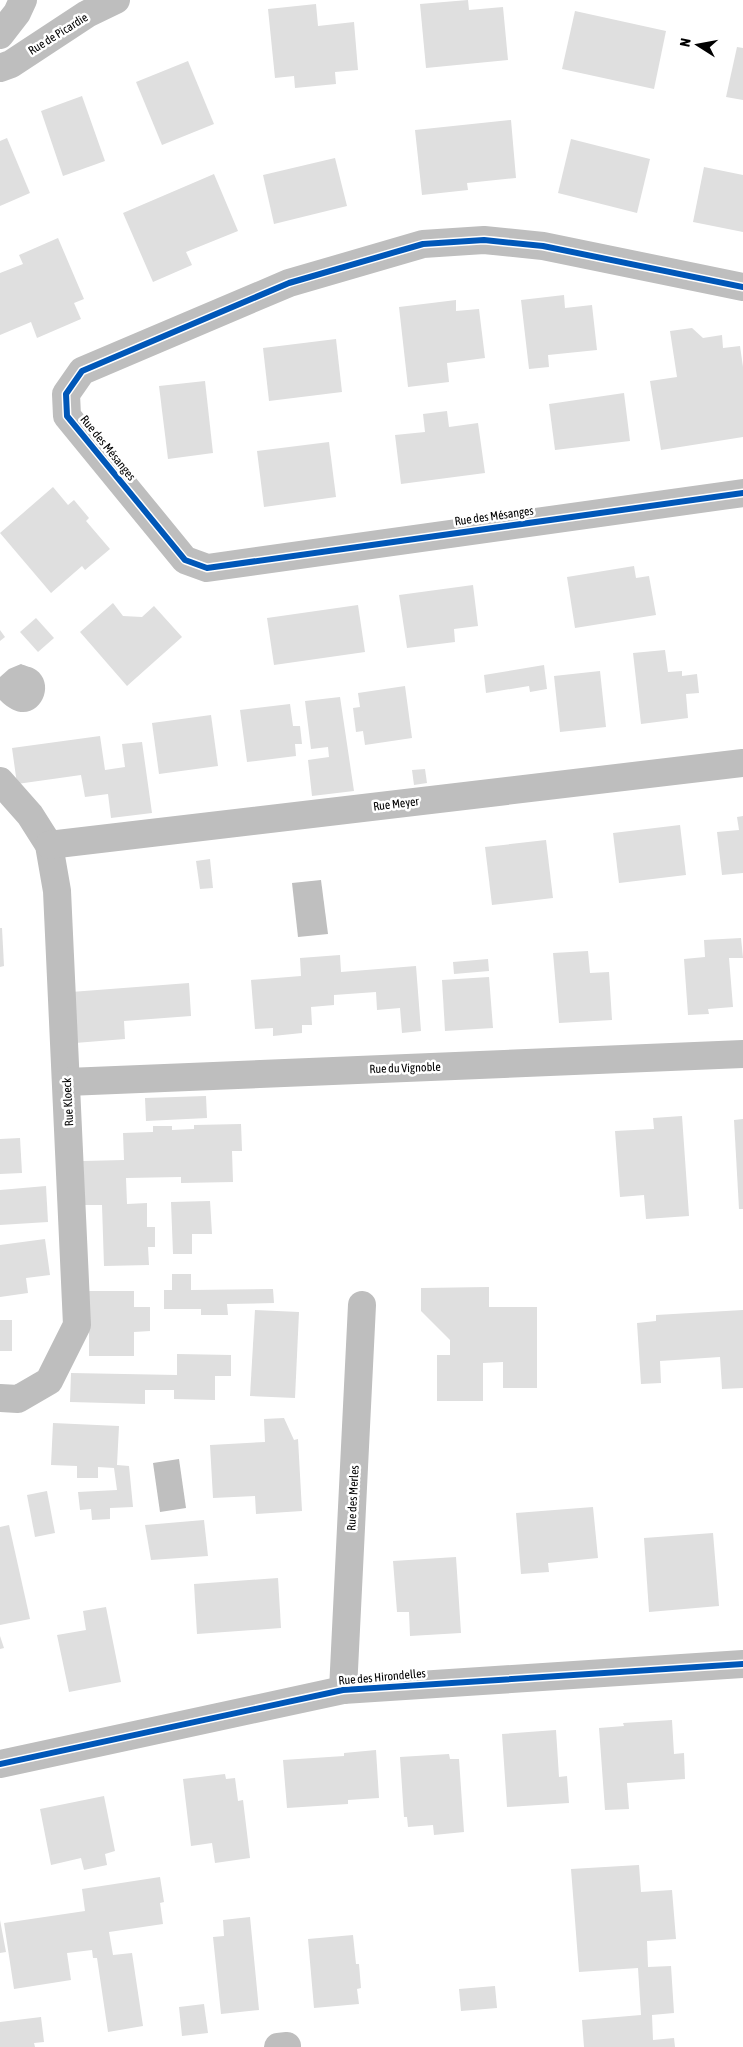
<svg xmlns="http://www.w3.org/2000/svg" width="743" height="2047" font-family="'Asap Condensed',sans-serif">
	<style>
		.water { fill: #bfbfbf }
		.building { fill: #dfdfdf }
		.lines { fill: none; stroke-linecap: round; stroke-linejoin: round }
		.street { stroke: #bebebe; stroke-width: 28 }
		.cycleway-casing { stroke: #fff; stroke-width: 9 }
		.cycleway { stroke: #0057b8; stroke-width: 6 }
		.labels { text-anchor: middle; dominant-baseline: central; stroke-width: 5; stroke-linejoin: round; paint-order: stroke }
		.street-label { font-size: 12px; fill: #000; stroke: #fff }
	</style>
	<rect width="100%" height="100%" fill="#fff"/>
	<!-- water -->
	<g class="water">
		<path d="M21,664C25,666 32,667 36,670C60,687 33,734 0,700V677L9,669Z"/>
		<path d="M321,880L328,934L298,937L292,883Z"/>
		<path d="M179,1459L186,1508L160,1512L153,1463Z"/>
	</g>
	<!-- building -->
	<g class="building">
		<path d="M468,0L469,10L503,7L508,60L426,68L420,4Z"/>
		<path d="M316,4L318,26L354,22L358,70L335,72L336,84L295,88L294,76L275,78L268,9Z"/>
		<path d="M575,11L666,31L654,89L562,69Z"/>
		<path d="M737,47L743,48V100L726,97Z"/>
		<path d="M188,61L214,124L162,145L136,82Z"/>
		<path d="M82,96L105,161L63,176L41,111Z"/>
		<path d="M511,120L516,178L467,183L468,190L422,195L415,130Z"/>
		<path d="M7,138L30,193L0,206V141Z"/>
		<path d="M571,139L650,159L637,213L558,193Z"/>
		<path d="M335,158L347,206L274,224L263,175Z"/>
		<path d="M704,167L743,175V232L693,222Z"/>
		<path d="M214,174L238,231L186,252L192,265L153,282L123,213Z"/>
		<path d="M58,238L84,299L74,303L81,319L37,338L31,322L0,335V273L23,264L19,255Z"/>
		<path d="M564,295L565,308L592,305L597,350L548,355L549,367L529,369L521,300Z"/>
		<path d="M456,300V311L479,309L485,358L447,363L449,382L408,387L399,307Z"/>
		<path d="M692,328L703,338L722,335L723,348L740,346L743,367V437L661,450L650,381L677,377L670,331Z"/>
		<path d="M336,339L342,392L269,401L263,348Z"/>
		<path d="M205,381L213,453L168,459L159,386Z"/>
		<path d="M624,393L630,441L555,450L549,404Z"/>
		<path d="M447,411L449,427L478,423L485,473L401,484L395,435L425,432L423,414Z"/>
		<path d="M329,442L336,497L264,507L257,451Z"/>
		<path d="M53,487L68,505L74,500L89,518L86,521L110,549L85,570L82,566L51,593L0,533Z"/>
		<path d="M634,566L636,578L649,576L656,615L575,628L567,577Z"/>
		<path d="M473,585L478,626L454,629L455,642L407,648L399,595Z"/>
		<path d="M113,603L123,616L142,617L154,606L182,637L127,686L80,632Z"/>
		<path d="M358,605L365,652L274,665L267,618Z"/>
		<path d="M36,618L54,638L38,652L20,632Z"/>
		<path d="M0,630L5,637L0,641Z"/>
		<path d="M665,650L668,672L682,671V676L697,674L699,693L686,694L688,718L641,724L633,653Z"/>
		<path d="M544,665L547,689L530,692L529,686L486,693L484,675Z"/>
		<path d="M600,671L606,727L560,732L554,676Z"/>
		<path d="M405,686L412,738L365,745L363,731L356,732L353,708L360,707L358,693Z"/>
		<path d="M340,697L354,791L312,796L308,760L329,757L328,747L311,749L305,701Z"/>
		<path d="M290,704L293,726H300L302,744H295L296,756L247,762L240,710Z"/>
		<path d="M211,715L218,766L159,774L152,723Z"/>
		<path d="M100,736L105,770L125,767L122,744L142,742L152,813L111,818L108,794L85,797L81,775L17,784L12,748Z"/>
		<path d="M425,769L427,783L414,785L412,770Z"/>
		<path d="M743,816V873L722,875L717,832L739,830L737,817Z"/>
		<path d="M680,825L686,875L619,883L613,833Z"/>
		<path d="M546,840L553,898L492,905L485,847Z"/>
		<path d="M210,859L213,888L200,889L196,861Z"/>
		<path d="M0,928H2L4,966L0,967Z"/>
		<path d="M741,938L743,958H729L733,1007L708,1009L709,1014L688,1015L684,959L705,957L704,940Z"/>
		<path d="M588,951L590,973L609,972L612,1020L559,1023L553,953Z"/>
		<path d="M340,955L341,972L416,966L421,1031L402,1033L400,1008L377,1010L376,992L334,995V1005L311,1007L312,1025H302V1033L273,1036V1028L255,1029L251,980L301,976L300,958Z"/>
		<path d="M488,959L489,971L454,974L453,962Z"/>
		<path d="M489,977L493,1028L445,1031L442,980Z"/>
		<path d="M189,983L191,1016L124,1021L125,1039L75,1043L71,992Z"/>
		<path d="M206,1096L207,1118L146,1121L145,1098Z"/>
		<path d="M682,1116L689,1216L646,1219L644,1195L620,1197L615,1131L654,1129L653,1118Z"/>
		<path d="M743,1119V1209H739L734,1120Z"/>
		<path d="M241,1124L242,1151H232L233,1182L181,1183V1177L126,1178L127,1204L147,1203V1227H155V1247H148L149,1265L104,1266L102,1205H84L83,1161L124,1160L123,1133L153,1132V1126H172V1130L194,1129V1125Z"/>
		<path d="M20,1138L22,1173L0,1174V1139Z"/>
		<path d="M46,1186L48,1222L0,1225V1190Z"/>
		<path d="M210,1201L212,1234H192V1254H173L171,1202Z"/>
		<path d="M45,1239L50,1275L26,1278L28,1293L0,1297V1245Z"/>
		<path d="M172,1274H191V1290L273,1289L274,1303L227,1304L228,1315H201V1309H164V1290H172Z"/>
		<path d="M489,1287V1307H537V1388H503V1362L483,1363V1401H437V1355H450V1340L421,1311V1288Z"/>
		<path d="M89,1291H134V1307H150V1331L134,1332V1356H89Z"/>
		<path d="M255,1310L299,1312L295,1398L250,1396Z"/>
		<path d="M743,1310V1388L722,1389L720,1357L660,1361L661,1383L641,1384L637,1323L656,1321V1315Z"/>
		<rect x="0" y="1320" width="12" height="31"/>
		<path d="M177,1354L231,1355V1376H215V1400L174,1399V1390H145V1404L70,1402L71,1373L177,1375Z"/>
		<path d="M284,1418L294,1440L298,1439L302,1511L256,1514L255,1496L213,1498L210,1445L265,1442L264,1419Z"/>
		<path d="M53,1423L119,1426L117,1465L129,1466L133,1507L110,1508V1519L92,1520L91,1509L80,1510L78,1492L117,1490L114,1468L98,1467V1478H77V1466L51,1465Z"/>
		<path d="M47,1491L55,1533L35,1537L27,1495Z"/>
		<path d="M593,1507L598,1558L548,1563L549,1572L521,1574L516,1513Z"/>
		<path d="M204,1520L208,1556L151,1560L145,1525Z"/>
		<path d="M9,1525L30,1619L0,1625V1527Z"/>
		<path d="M713,1533L719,1606L649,1612L644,1538Z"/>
		<path d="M456,1557L461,1633L410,1636L409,1612H397L393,1561Z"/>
		<path d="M278,1578L281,1628L197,1634L194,1584Z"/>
		<path d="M106,1607L121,1682L69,1692L57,1635L86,1630L83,1611Z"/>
		<path d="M0,1636L4,1648L0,1649Z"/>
		<path d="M672,1720L674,1754L684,1753L685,1779L627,1783L629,1809L605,1810L599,1728L624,1726L623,1723Z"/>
		<path d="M556,1730L559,1777L567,1776L569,1803L507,1807L502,1734Z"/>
		<path d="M376,1750L379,1798L348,1800V1804L287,1808L283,1760L344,1756V1753Z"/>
		<path d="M449,1754L450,1759H459L464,1832L434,1835L433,1825L408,1827L407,1817H404L400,1757Z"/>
		<path d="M225,1774L226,1779L235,1778L238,1801L243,1800L250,1858L215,1863L212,1843L191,1846L183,1779Z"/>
		<path d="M104,1796L115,1851L105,1854L107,1865L84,1870L81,1858L51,1865L40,1809Z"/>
		<path d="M639,1865L641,1892L672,1890L676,1939L647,1941L648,1967L671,1966L674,2013L652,2015L653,2040L674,2038L675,2047H584L582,2020L641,2015L638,1968L579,1972L571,1869Z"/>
		<path d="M160,1877L164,1902L160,1903L163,1924L109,1932L113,1955L132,1953L143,2026L108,2032L97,1958H93L92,1950L67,1953L71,1980L14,1989L4,1923L85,1911L82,1889Z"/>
		<path d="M250,1917L259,2010L221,2014L213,1937L224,1936L223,1920Z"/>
		<path d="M0,1920L6,1952L0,1953Z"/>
		<path d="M353,1935L356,1964H359L361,1988L357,1989L359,2004L314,2008L308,1939Z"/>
		<path d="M495,1986L497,2008L461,2011L459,1989Z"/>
		<path d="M204,2004L208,2033L182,2036L179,2007Z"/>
		<path d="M41,2017L44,2042L34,2043L35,2047H0V2022Z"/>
	</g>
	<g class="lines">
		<!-- street -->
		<g class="street">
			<path d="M0,35L17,13L23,0"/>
			<path d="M0,68L11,64L87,14L116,0"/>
			<path d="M743,287L543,246L484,240L423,244L289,283L82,371L66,394L67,416L185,560L207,568L743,493"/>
			<path d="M0,781L30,815L49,845L57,891L77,1325L49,1381L18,1399L0,1398"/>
			<path d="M49,845L743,763"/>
			<path d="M67,1082L743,1054"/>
			<path d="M343,1690L362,1305"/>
			<path d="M0,1764L343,1690L743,1664"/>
			<path d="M278,2047L287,2046"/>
		</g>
		<!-- cycleway casing -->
		<g class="cycleway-casing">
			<g id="cycleway">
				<path d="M743,287L543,246L484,240L423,244L289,283L82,371L66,394L67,416L185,560L207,568L743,493"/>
				<path d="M0,1764L343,1690L743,1664"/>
			</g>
		</g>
		<!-- cycleway -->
		<use href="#cycleway" class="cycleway"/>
	</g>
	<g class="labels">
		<!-- street labels -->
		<g class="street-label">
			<text transform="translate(58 34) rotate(-32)">Rue de Picardie</text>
			<text transform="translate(108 448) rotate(51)">Rue des Mésanges</text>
			<text transform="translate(494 516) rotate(-8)">Rue des Mésanges</text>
			<text transform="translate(396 804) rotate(-7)">Rue Meyer</text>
			<text transform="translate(405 1068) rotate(-2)">Rue du Vignoble</text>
			<text transform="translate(68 1102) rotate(-93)">Rue Kloeck</text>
			<text transform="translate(353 1498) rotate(-87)">Rue des Merles</text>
			<text transform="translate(382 1677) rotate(-5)">Rue des Hirondelles</text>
		</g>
	</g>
	<!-- north arrow -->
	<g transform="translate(698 45) rotate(281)" stroke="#ffffff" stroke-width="4" paint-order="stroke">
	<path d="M0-4L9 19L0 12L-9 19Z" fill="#000000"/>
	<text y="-8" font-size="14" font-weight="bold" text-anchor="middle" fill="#000000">N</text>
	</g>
</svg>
